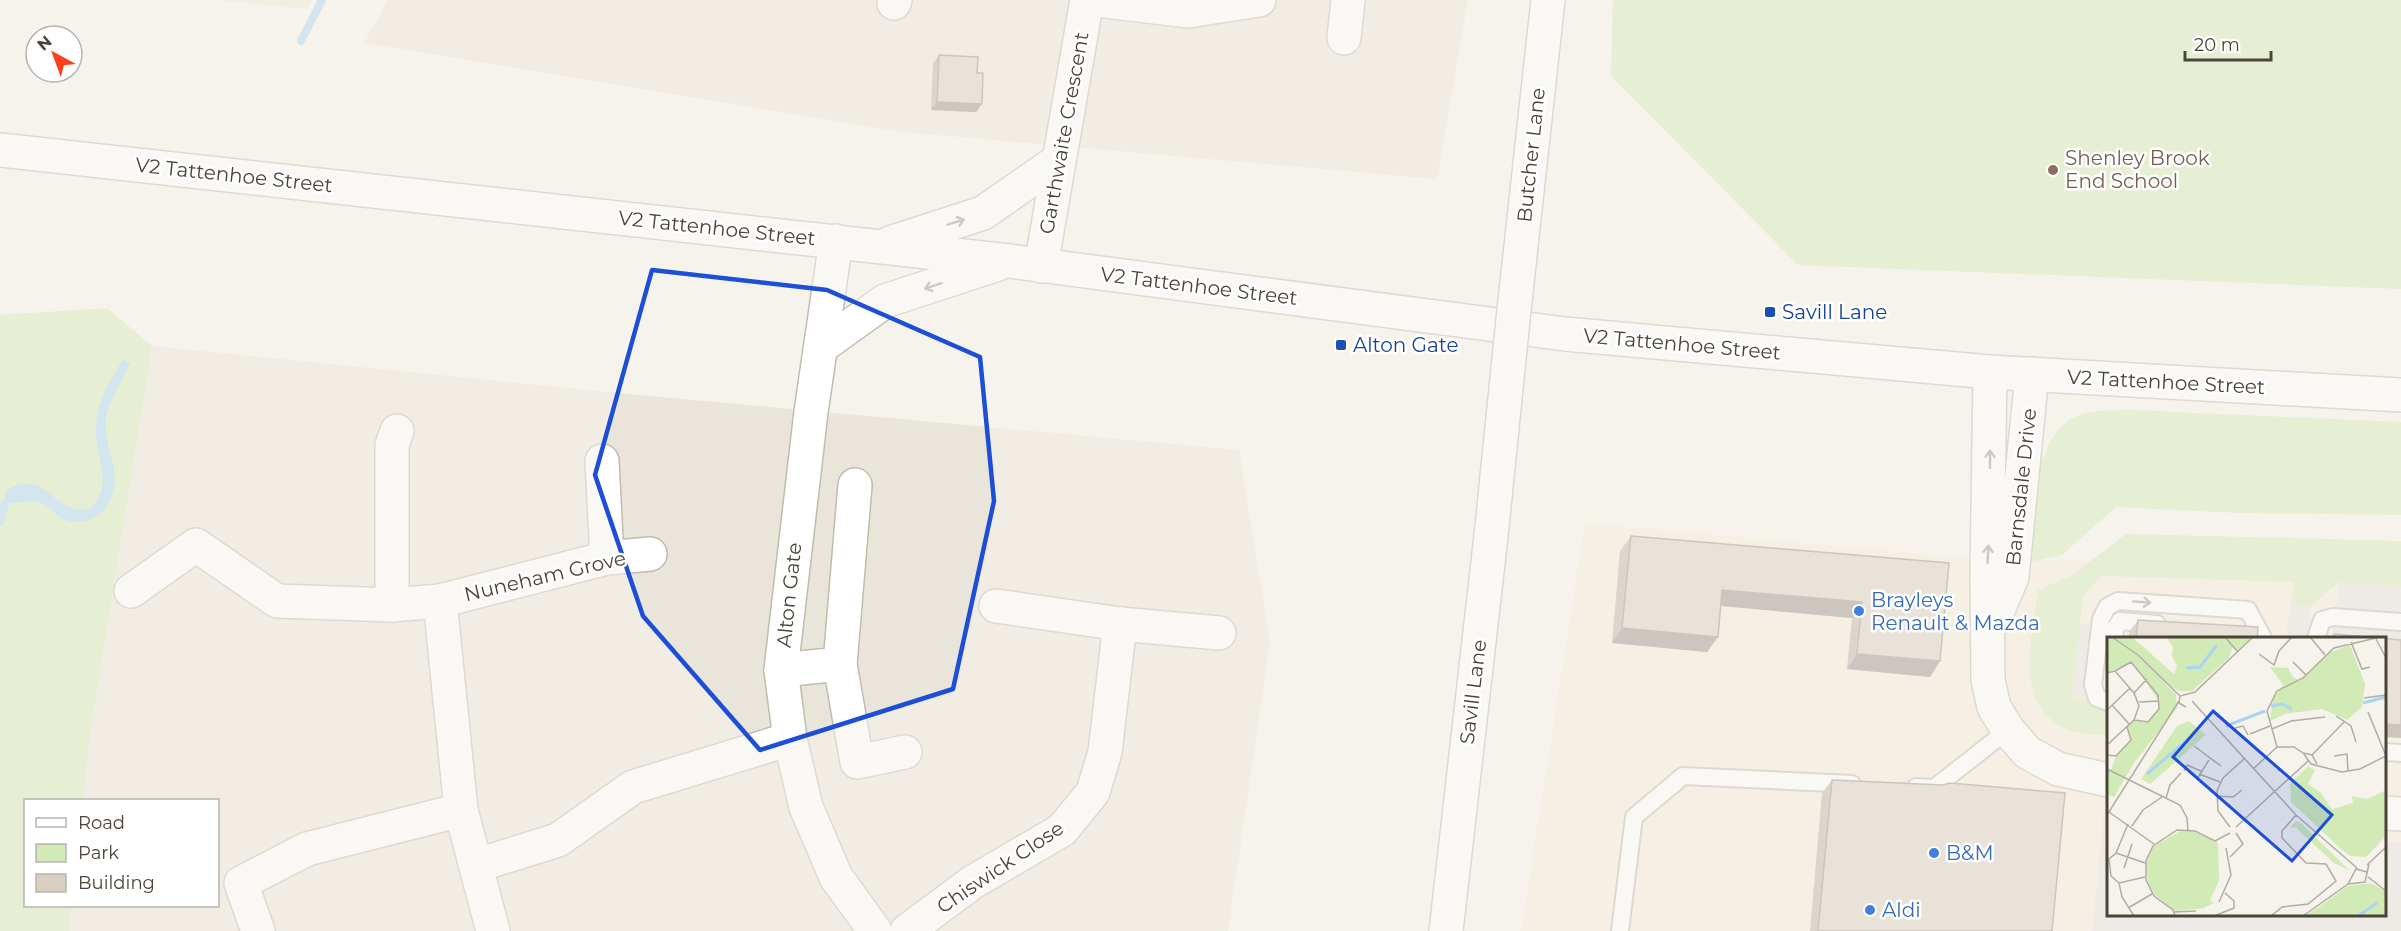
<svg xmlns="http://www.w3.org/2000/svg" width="2401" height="931" font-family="Montserrat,sans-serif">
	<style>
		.residential { fill: #eae5da }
		.commercial { fill: #f7ead8; fill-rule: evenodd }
		.education { fill: #efe8d6 }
		.green { fill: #d2eab5 }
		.parking { fill: #e5e3e0 }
		.water { fill: #a9d4f2 }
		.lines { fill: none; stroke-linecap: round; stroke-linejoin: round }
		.stream { stroke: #a9d4f2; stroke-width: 8 }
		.service-casing { stroke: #c2bbae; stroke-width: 20 }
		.minor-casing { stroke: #c2bbae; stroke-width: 36 }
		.tertiary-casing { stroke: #c2bbae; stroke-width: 36 }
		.service { stroke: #fff; stroke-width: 16 }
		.minor { stroke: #fff; stroke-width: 33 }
		.tertiary { stroke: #fff; stroke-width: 33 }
		.minor-bridge-casing { stroke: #c2bbae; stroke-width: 36; stroke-linecap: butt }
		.minor-bridge { stroke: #fff; stroke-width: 33 }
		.wall { fill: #bab2a6 }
		.shaded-wall { fill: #979187 }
		.building { fill: #d8cfc1; stroke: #979187; stroke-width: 1.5 }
		.oneway { stroke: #9c9892 }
		.marked { fill: none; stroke: #1d4ed8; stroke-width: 4.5; stroke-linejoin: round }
		.education-dot { fill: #8d6e63; stroke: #fff; stroke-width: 2 }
		.transit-dot { fill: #1a4fb4; stroke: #fff; stroke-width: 2 }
		.shop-dot { fill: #3f7fe0; stroke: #fff; stroke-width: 2 }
		.labels { text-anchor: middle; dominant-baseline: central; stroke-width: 5; stroke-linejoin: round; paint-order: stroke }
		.street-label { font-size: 20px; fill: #4b4439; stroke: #fff }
		.education-label { font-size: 20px; fill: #785e54; stroke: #fff; text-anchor: start }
		.transit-label { font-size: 20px; fill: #164399; stroke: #fff; text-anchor: start }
		.shop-label { font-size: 20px; fill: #366cbe; stroke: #fff; text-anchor: start }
		.inset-river { fill: none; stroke: #a9d4f2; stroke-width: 3 }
		.inset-road { fill: none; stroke: #b2ada4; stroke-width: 1.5 }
		.view { fill: #1d4ed8; fill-opacity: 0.15; stroke: #1d4ed8; stroke-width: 3 }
		.inset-edge { fill: none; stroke: #4b4439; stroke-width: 3 }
	</style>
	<rect width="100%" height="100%" fill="#f6f3ec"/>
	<!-- residential -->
	<g class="residential">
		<path d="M388,0H1468L1437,179L903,132L364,43Z"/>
		<path d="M152,346L628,394L1239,450L1270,641L1228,931H68L71,906H218V800H82L89,741Z"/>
	</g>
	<!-- commercial -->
	<path class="commercial" d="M1585,523L1965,558L2401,567V931H1521ZM2108,638H2384V914H2108Z"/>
	<!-- education -->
	<path class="education" d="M216,0H312L307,9Z"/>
	<!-- green -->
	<g class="green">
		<path d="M1613,0H2401V289L1798,265L1611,76Z"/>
		<path d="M107,308L152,346L89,741L83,800H26V906H71L69,931H0V315Z"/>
		<path d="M2130,410L2401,422V515L2240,513L2116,507L2062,555L2032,562C2036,517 2029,435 2079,415C2095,409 2115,411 2130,410Z"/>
		<path d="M2126,534L2401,541V587L2338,582L2311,607L2290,605L2294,582L2102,576L2083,596L2072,698L2108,704V736C2096,734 2079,734 2067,729C2012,706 2032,635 2038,590L2072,575Z"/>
	</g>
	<!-- parking -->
	<g class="parking">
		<path d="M2338,582L2401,587V649L2384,638H2333Z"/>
		<path d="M2290,605L2311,607L2308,638H2286Z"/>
		<path d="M2080,623L2105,625L2097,701L2072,698Z"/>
		<path d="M2104,812L2108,813V914H2384L2385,840L2401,842V931H2092Z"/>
	</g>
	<!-- water -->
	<path class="water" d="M123,360L130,362C123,380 110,398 106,417C103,434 112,454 114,471C119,502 95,532 63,519C55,515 50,506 41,503C29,498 18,505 5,503L6,491C38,471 46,496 71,508C76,510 85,509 90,509C117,480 93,458 96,425C98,400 110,380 123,360Z"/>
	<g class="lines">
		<!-- stream -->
		<g class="stream">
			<path d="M301,41L322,0"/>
			<path d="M0,522L5,503"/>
		</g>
		<!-- service casing -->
		<g class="service-casing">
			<g id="service">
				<path d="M2114,638L2115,629L2120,621L2157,624"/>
				<path d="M2316,638L2322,620L2333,617L2401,622"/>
				<path d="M2108,702L2097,698L2093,685L2101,619L2107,607L2118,601L2248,610L2263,638"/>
				<path d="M2384,752L2401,753"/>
				<path d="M1916,787L1934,788L2008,730"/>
				<path d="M1620,931L1634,817L1683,776L1852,784"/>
			</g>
		</g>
		<!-- minor casing -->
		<g class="minor-casing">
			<g id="minor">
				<path d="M1097,0L1188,11L1259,0"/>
				<path d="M894,3L895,0"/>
				<path d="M1344,38L1348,0"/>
				<path d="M836,241L811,412L781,670L790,739L806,807L836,877L875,931"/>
				<path d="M1041,266L1087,0"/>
				<path d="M1514,310L1548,0"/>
				<path d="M1990,372L1987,576L1988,680L1994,707L2008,730L2027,752L2058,769L2108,780"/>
				<path d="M602,461L607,558"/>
				<path d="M131,591L196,545L277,601L392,605L440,601L607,558L650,554"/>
				<path d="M440,601L461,810L493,931"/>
				<path d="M392,605V445L397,431"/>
				<path d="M996,606L1120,624L1219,633"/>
				<path d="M1993,622L2012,577L2032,374"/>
				<path d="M840,664L857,762L905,752"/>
				<path d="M781,670L840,664L855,485"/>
				<path d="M2384,813L2401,814"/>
				<path d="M478,865L558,840L633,787L790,739"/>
				<path d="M258,931L241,883L307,849L461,810"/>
				<path d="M907,931L973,882L1062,830L1093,792L1105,752L1120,624"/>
				<path d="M1446,931L1491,536"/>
			</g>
		</g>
		<!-- tertiary casing -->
		<g class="tertiary-casing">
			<g id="tertiary">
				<path d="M0,150L1009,261L1565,334L1990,372L2401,395"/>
				<path d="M890,243L983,213L1059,160"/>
				<path d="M821,347L885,301L998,264"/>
			</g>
		</g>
		<!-- service -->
		<use href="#service" class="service"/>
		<!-- minor -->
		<use href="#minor" class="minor"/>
		<!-- tertiary -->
		<use href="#tertiary" class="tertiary"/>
		<!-- minor-bridge casing -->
		<g class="minor-bridge-casing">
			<path id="minor-bridge" d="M1491,536L1514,310"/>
		</g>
		<!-- minor-bridge -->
		<use href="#minor-bridge" class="minor-bridge"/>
	</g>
	<!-- wall -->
	<g class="wall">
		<path d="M939,55L977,73L976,112L931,110L933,63Z"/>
		<path d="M1631,536L1949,563L1930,677L1847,669L1852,618L1721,606L1718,637L1707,652L1612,643L1620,551Z"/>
		<path d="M2138,620L2257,639H2129V632Z"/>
		<path d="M1832,780L2052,931H1810L1822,793Z"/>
	</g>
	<!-- shaded-wall -->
	<g class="shaded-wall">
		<path d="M937,102L982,104L976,112L931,110Z"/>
		<path d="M1722,590L1862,602L1852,618L1711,605Z"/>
		<path d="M1622,628L1718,637L1707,652L1612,643Z"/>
		<path d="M1857,654L1940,661L1930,677L1847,669Z"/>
		<path d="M2385,724L2401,725V738L2385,737Z"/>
	</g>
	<!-- building -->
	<g class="building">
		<path d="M939,55L978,57L977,73H983L982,104L937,102Z"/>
		<path d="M1631,536L1949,563L1940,661L1857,654L1862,602L1722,590L1718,637L1622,628Z"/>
		<path d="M2138,620L2258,627L2257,639H2136Z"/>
		<path d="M2334,634L2401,640V725L2385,724V639H2333Z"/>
		<path d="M1832,780L1943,785L1950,783L2065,793L2052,931H1818Z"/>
	</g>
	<!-- one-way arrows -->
	<defs><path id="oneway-shaft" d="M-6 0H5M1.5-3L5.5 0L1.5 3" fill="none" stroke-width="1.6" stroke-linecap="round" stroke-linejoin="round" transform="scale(1.5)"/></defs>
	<g class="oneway">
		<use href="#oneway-shaft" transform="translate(956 222) rotate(-17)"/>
		<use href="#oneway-shaft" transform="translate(933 286) rotate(162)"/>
		<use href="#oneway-shaft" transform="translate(1990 459) rotate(-90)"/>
		<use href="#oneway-shaft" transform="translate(1988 554) rotate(-87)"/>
		<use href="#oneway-shaft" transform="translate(2142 602) rotate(4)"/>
	</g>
	<!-- marked area -->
	<path d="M0 0H2401V931H0ZM652,270L827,290L980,357L994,501L953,689L760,750L643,616L595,475Z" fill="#f6f3ec" fill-opacity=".55" fill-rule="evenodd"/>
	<path class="marked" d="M652,270L827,290L980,357L994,501L953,689L760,750L643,616L595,475Z"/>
	<!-- markers -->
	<circle class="education-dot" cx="2053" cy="170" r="6"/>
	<g class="transit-dot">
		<rect x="1764" y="306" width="12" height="12" rx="3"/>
		<rect x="1335" y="339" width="12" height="12" rx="3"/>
	</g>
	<g class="shop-dot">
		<circle cx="1859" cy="611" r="6"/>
		<circle cx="1934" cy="853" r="6"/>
		<circle cx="1870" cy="910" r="6"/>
	</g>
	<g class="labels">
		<!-- street labels -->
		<g class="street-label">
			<text transform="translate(1064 133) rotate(-80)">Garthwaite Crescent</text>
			<text transform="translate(1531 155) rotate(-84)">Butcher Lane</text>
			<text transform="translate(234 175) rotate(6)">V2 Tattenhoe Street</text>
			<text transform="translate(717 228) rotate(6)">V2 Tattenhoe Street</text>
			<text transform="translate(1199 286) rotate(7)">V2 Tattenhoe Street</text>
			<text transform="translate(1682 344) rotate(5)">V2 Tattenhoe Street</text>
			<text transform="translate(2166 382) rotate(3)">V2 Tattenhoe Street</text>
			<text transform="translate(2021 487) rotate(-84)">Barnsdale Drive</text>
			<text transform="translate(545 576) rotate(-13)">Nuneham Grove</text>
			<text transform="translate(789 595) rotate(-84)">Alton Gate</text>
			<text transform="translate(1473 692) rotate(-83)">Savill Lane</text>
			<text transform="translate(1000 867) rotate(-34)">Chiswick Close</text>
		</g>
		<!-- education labels -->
		<g class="education-label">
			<text x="2065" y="158">Shenley Brook<tspan x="2065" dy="23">End School</tspan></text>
		</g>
		<!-- transit labels -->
		<g class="transit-label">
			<text x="1782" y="312">Savill Lane</text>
			<text x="1353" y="345">Alton Gate</text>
		</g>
		<!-- shop labels -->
		<g class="shop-label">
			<text x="1871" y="600">Brayleys<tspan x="1871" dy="23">Renault &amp; Mazda</tspan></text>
			<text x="1946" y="853">B&amp;M</text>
			<text x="1882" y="910">Aldi</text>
		</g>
	</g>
	<!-- overview -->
	<g transform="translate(2107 637)">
		<rect width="279" height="279" fill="#f6f3ec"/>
		<path d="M0,0H25L67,37L70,29L65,19L66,10L59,0H146L130,14L126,9L122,21L85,54H72L56,45L69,57L70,71L27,126L7,160L0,158V133H4L9,119L24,103L20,90L27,83L39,86L52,72V64L25,25L0,36ZM243,8L258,47L255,70L240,83L215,72L178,77L163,84L166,62L176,48L163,30L181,31L186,40L193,44L224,15ZM82,84L99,98L43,147L34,142L70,89ZM201,129L208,133L201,147L214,156L225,172L246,166L245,159L260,162L279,153V199L259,220L243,219L234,212L184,165L183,147ZM189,184L194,186L243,234L227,226L189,191L183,190ZM73,194H86L111,205L112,244L103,263L107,266L97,271L68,274L48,258L41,246L39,228L46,210ZM263,246L279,254V279H199L241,249Z" fill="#d2eab5"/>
		<path class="inset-river" d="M79,31L93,30L110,8M256,66L279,60M164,69L175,67L185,72M119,89L158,74M40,137L85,99M251,279L270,266"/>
		<path class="inset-road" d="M5,0L31,18L73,59M118,0L130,14M203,0L218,18M269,2L279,21M244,5L255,32L263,30M152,17L167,28L172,14L185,0M186,25L199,38M8,34L24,25L51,58L52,72L41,85L27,83M0,36L8,34L27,56L32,69L27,83L0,108M27,56L40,42M257,61L279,58M85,64L189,178L250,231M32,65L52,64M5,68L23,88M79,70L72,66L73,59L88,55L146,0M0,73L23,51M229,79L244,89L249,105M128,91L136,89L141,98M165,92L184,84L218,80M143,97L163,89M87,109L114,129M170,110H187L196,116M0,118L9,119L24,103L20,90M205,118L238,84M227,119L240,117L241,135M160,121L173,132L171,134M210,127L205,118L196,116L204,127L235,135L253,132L279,119L261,75M0,132L73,168L80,181L81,193M146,132L170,110L160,74L170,54L196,41L227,11L273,0M77,134L80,128L94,134M92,137L113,145M90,142L102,123M109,159L126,160L135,153M59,161L63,148L74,136M2,175L47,207M0,178L72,64M21,187L9,216L2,222L4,239L12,246L38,240M25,189L36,173L55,160M123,190L111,174L110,154L116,141L137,122M129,190L201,124M9,216L38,226M123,220L136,207L129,196M260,228L279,210M17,231L25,207M261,240L279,254M12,246L15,260L27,279M241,247L258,245L262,227M112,265L124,238L119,211M21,271L45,257M67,275L89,274M68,279L66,273L47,259L39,243V224L46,209L70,193L88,194L108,204L123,196M107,279L127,271V264L118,256M164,279L175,270L201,267L229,244L219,227L199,226L175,201V194L189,178M196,279L241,247L249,232L260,235"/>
		<path class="view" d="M106,74L225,178L185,224L66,120Z"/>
		<rect width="279" height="279" class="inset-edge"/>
	</g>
	<!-- legend -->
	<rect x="24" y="799" width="195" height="108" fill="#ffffff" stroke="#b7b4b0" stroke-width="1.5"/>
	<rect x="36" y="818" width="30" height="9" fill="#ffffff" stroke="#b7b4b0" stroke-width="1.5"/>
	<text x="78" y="829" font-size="18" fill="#4b4439">Road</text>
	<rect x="36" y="844" width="30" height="18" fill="#d2eab5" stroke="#b7b4b0" stroke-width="1.5"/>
	<text x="78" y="859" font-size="18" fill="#4b4439">Park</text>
	<rect x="36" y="874" width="30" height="18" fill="#d8cfc1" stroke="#b7b4b0" stroke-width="1.5"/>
	<text x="78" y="889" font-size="18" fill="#4b4439">Building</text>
	<!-- north arrow -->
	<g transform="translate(54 54) rotate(319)"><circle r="28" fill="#ffffff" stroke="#b7b4b0" stroke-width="1.5"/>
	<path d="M0-4.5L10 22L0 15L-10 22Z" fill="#fc3f1d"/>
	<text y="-9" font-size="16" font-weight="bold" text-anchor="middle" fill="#4b4439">N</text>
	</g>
	<!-- scale -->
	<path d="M2185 51v9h86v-9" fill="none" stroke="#4b4439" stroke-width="3"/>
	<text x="2194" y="51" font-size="18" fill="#4b4439" stroke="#ffffff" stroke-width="4.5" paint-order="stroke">20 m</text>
</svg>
